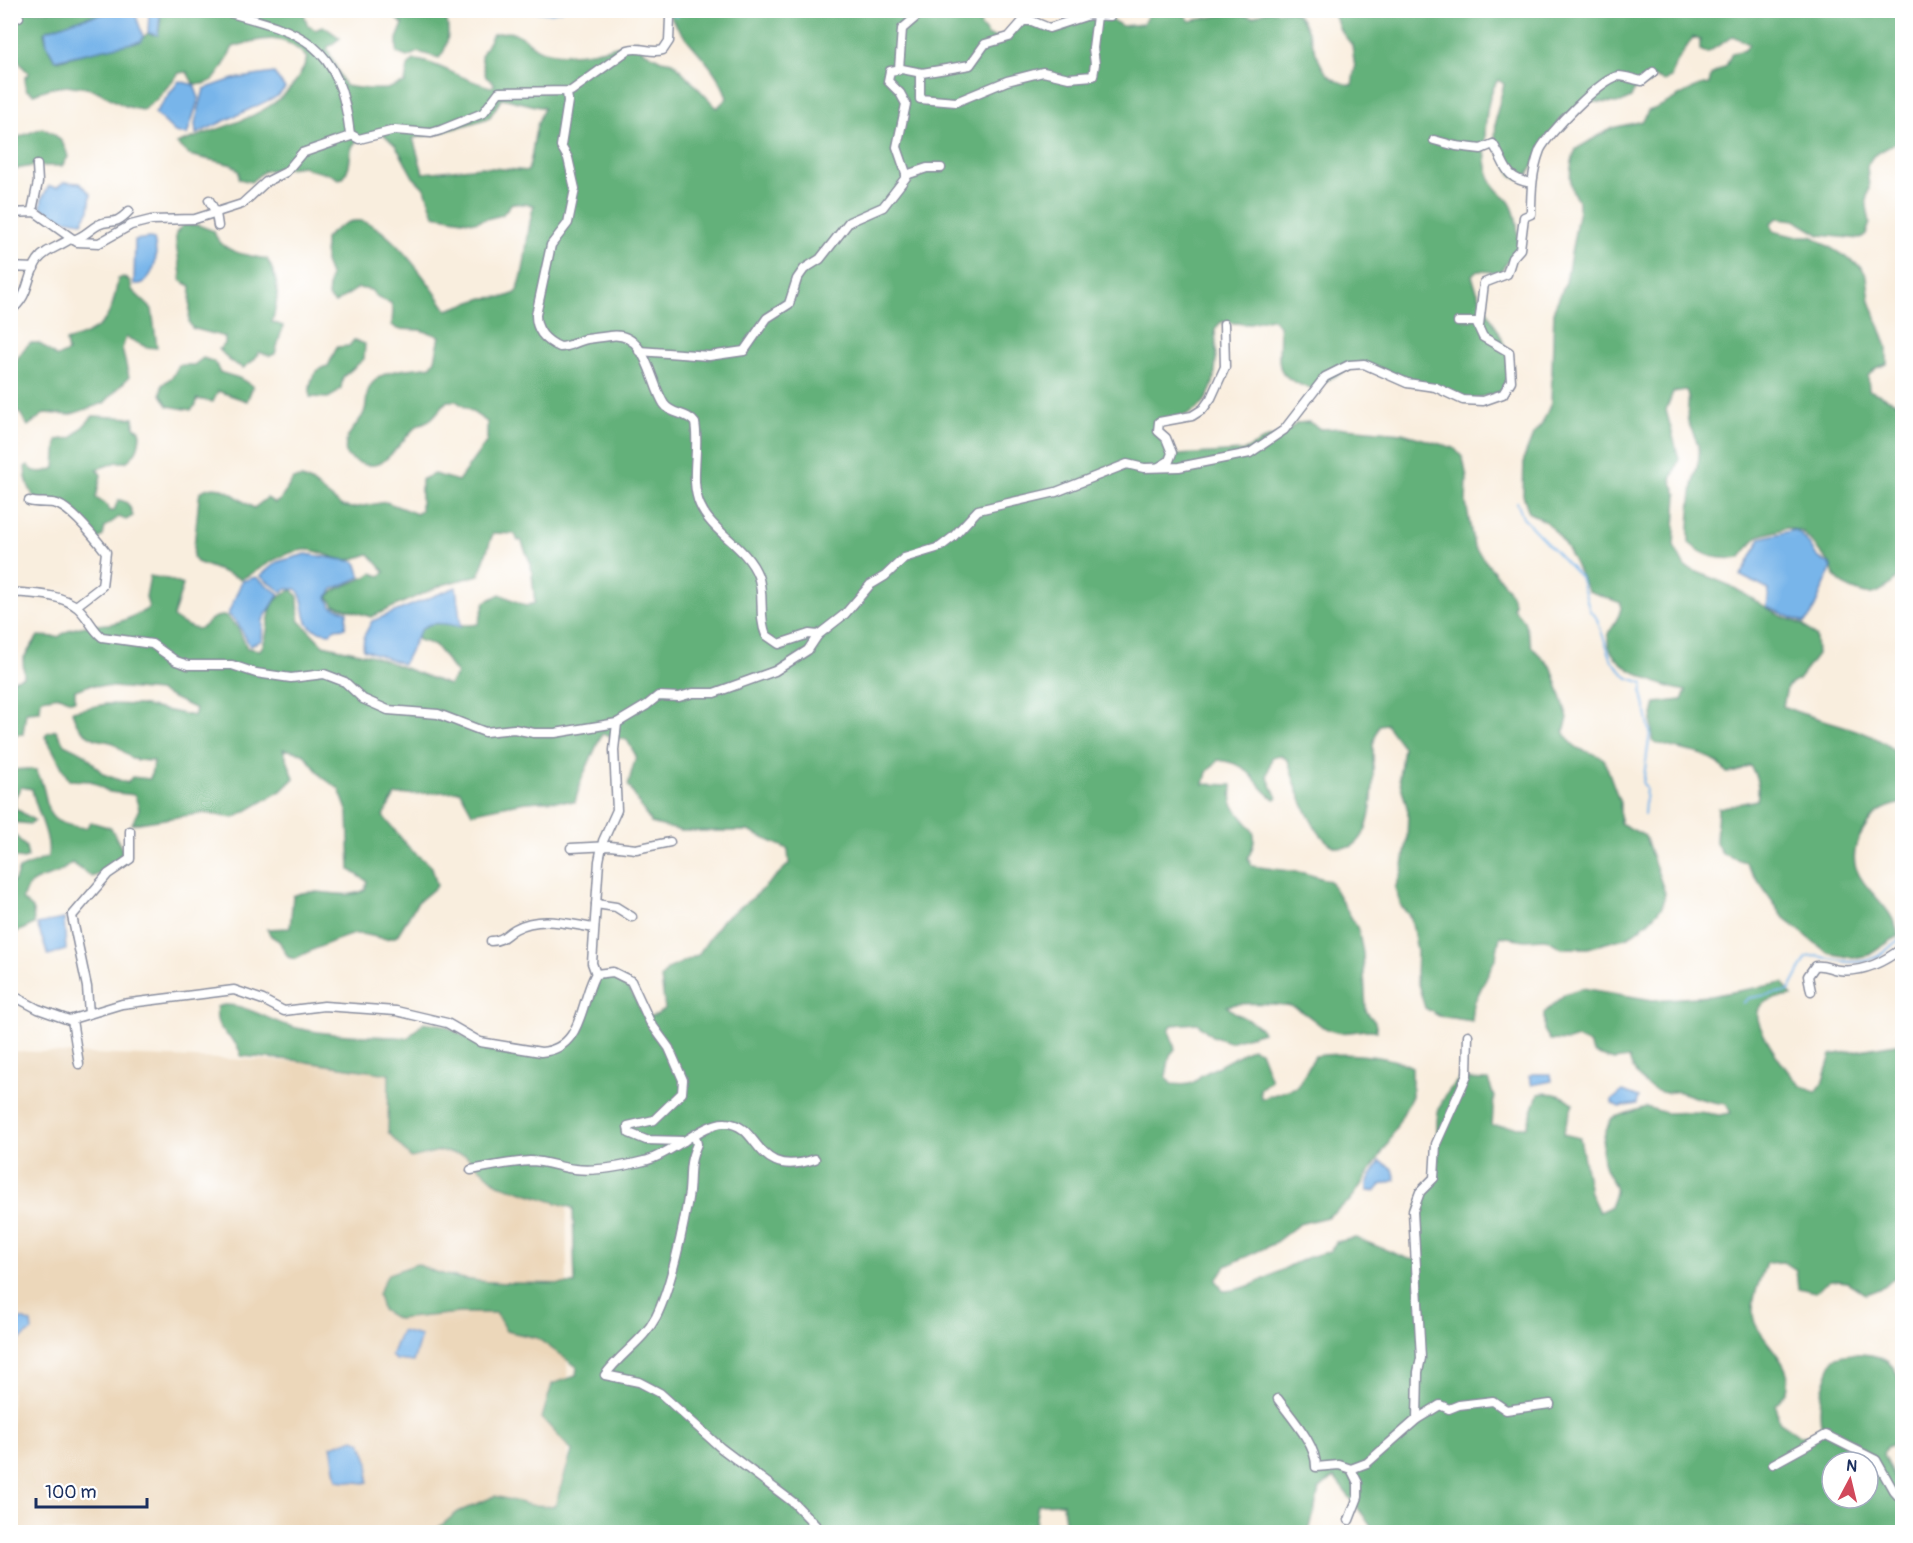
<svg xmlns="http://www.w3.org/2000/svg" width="1913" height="1543" font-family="Pangolin,sans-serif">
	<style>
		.built { fill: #ecd7ba }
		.forest { fill: #64b17a; stroke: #40706c; stroke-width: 1.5; fill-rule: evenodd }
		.water { fill: #78b5ea; stroke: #4a72a4; stroke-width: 1.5 }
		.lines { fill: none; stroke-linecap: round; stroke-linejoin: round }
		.stream { stroke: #78b5ea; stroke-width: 2 }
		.minor-casing { stroke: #8a8e9e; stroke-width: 11 }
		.minor { stroke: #fff; stroke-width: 8 }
	</style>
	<rect width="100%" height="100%" fill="#fff"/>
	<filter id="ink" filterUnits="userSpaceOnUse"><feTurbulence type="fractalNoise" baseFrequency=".0167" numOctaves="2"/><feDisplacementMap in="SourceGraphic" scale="12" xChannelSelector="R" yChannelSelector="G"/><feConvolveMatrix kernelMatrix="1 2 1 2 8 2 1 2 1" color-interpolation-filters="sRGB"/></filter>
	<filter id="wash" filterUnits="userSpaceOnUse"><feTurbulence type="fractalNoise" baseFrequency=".008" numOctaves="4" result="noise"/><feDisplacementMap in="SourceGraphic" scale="24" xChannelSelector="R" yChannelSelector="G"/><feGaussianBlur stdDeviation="1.35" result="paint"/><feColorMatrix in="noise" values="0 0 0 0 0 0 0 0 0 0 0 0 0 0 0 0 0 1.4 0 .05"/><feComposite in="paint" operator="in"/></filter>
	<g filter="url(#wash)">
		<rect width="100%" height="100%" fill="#f9eede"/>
		<!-- built -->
		<path class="built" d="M11,1051L566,1072L568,1532H11Z"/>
		<!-- forest -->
		<g class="forest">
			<path d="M11,11H137L135,13L90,16L47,30L44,33C47,45 49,54 58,61L115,44L137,43L148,33L152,35L159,31L162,11H303L308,26L316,30L323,26L340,38L327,48L345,86C356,88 376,90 386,89C392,88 398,84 405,83L408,66L414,60C433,60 468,83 492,87L495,84L486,77L481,56L493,34C528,26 524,48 548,52C578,58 608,49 637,40L642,50L661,60L673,62L717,108L727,98C718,65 683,42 667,11H984L980,25L989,36L1006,39L1024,22C1030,24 1037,27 1043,28C1071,31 1093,6 1122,26L1143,24L1150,11H1181L1190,21L1233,13L1253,17L1267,11H1292C1321,29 1307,81 1352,85L1355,68L1352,45L1340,30L1333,11H1902V139L1873,156L1867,166L1869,188L1866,201L1870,223L1866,234L1860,239L1820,235L1795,220L1778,218L1771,223L1773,231L1793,236H1812L1860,266L1867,276L1870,301L1887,347V364L1876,368L1868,376L1869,390L1902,405C1902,432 1901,458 1900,484C1899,501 1908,557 1902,571C1898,579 1882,592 1873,594C1866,596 1857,591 1851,589C1841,584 1832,577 1832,566L1803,532L1787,528L1758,536L1740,558C1718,560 1705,557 1689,543C1688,521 1691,499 1694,478C1696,468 1700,462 1699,451C1698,440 1691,431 1688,421C1685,410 1692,401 1686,390L1673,392L1666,410L1679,459L1671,480L1677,494L1674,546L1685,567L1731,586L1779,615L1803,625L1816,637L1817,655L1798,680L1787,687L1783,706C1812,722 1893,728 1902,766C1905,777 1902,792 1902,803C1881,808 1874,813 1863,831C1832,881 1893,894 1898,936L1869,955L1853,958L1828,953L1784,918L1745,862L1722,854L1716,842L1718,808L1757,800C1760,788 1757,774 1749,765L1736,772L1727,773C1710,747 1671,753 1652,740V719L1656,703L1682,700L1686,691C1663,687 1606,667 1608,638C1610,625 1622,618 1621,603L1588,591C1573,563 1562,524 1529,513L1523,495L1524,458L1533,435L1542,424L1551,403L1554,309L1566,282L1579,209V202C1567,188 1569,166 1576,149L1612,128L1643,121L1648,111C1670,105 1686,87 1709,84L1711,75L1726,66L1732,53L1745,50L1749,44L1733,36L1707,53L1700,50V40L1693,37L1675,65L1671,78L1664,81L1654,77L1648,85L1636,86L1631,98L1621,103L1590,102L1561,119L1528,175L1521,179L1512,176L1495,142L1496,116L1504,84L1498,80C1483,100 1482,155 1490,179C1495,192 1504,194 1510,203C1518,216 1518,234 1518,248L1500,272L1476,271L1472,275C1482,318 1525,349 1502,392L1469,400L1362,362L1311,389C1266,373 1283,362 1279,325L1271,318L1246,324L1221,322L1215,329C1217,358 1220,400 1188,414C1178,418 1166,420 1156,423L1170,450L1178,455L1243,451L1268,438L1284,434L1297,423L1309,422L1320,429L1345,428L1402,433L1454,448L1463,458L1467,478L1466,503L1474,547L1508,589L1514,602L1513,608L1524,621L1532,647L1552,668L1568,718L1564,731C1576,756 1587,747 1604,759L1620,803V823L1645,836L1665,893L1662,907L1648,922L1628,937L1588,948H1562L1546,939L1525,940L1500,936L1496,957L1474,1003L1472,1021L1439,1016L1425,1008L1416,977L1417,951L1411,918L1401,906L1395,888L1402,872L1407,841L1408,811L1399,778L1403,747L1386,724L1379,725C1377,732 1373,741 1373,748C1373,772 1377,837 1350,847C1346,847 1339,848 1336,847C1312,838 1294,783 1288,760L1280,755L1272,757L1267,776L1277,798L1274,799C1248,779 1255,765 1218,760L1207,772L1204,784L1232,785C1232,791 1230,799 1233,804C1245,828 1264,826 1248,858L1252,866L1304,873L1330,881L1358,929L1363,953L1366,1011L1375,1022L1377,1031C1363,1027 1351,1035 1336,1032C1318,1028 1313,1016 1296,1008C1286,1003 1237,1002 1227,1006C1236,1018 1255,1018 1263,1032L1229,1042L1212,1036L1197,1023L1172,1025L1169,1030L1175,1049L1170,1055L1166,1076L1171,1084C1183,1085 1192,1087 1200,1076L1252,1048L1260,1051L1271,1080L1260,1089L1261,1099L1297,1087L1315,1056C1340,1052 1390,1055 1412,1067V1096L1387,1145L1351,1200L1327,1217L1299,1224L1273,1244L1226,1266L1216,1280L1223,1291C1262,1290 1290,1257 1330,1252L1336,1242L1356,1238L1409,1259L1422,1260C1419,1238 1411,1212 1424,1192C1428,1185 1436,1182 1437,1174C1443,1131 1423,1116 1459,1079L1488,1080L1494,1096L1492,1126L1527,1127L1538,1094C1551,1092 1563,1094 1573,1103L1563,1134L1580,1138L1590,1193L1599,1212L1610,1207C1621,1181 1613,1188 1605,1168C1599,1151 1603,1133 1612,1118L1646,1107L1666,1113L1699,1112L1719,1115L1731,1113L1726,1104C1709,1102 1696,1098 1680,1092C1674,1090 1671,1093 1666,1093C1648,1091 1633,1074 1629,1058L1614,1060L1595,1054L1589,1044L1577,1038L1568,1041L1550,1040L1544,1030V1013L1565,994L1582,988L1653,1000L1710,996L1783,983L1792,996C1779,998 1766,998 1759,1009C1750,1023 1790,1078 1803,1087C1806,1089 1812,1090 1816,1092L1822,1084L1831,1055L1902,1043V1271L1884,1287L1866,1294L1847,1282L1831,1280L1815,1292L1798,1288L1796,1270L1784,1262L1766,1263C1760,1280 1748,1305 1755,1323C1764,1344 1795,1365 1787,1390C1785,1395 1778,1401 1775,1405L1779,1421L1801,1436H1815L1822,1429C1816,1404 1824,1381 1834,1358C1847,1353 1857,1353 1871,1355C1911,1362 1903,1409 1900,1441L1886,1447L1883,1455L1902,1496V1532H1376L1334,1477L1319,1490L1309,1532H1066L1063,1503L1038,1504L1034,1532H433L458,1512L495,1496L530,1505L555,1506L572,1451L542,1418L552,1384L576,1376L577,1367L537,1338L506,1331L496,1313H459L397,1319L382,1310L378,1294L388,1274L417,1264C463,1288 524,1282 575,1284L573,1208L498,1184L465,1155L439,1151L411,1158L388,1132L389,1074L293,1060L241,1056C238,1035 212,1035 217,1007C233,998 269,1020 286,1025C324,1037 368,1035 408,1038L424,1022L444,1025L481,1046L542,1054L573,1040L580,1032L595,982L602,975C628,977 634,997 644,1017L656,1015L665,1009L661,978L668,969L698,955L722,920L754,897L789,864L788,849L748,831H681L651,823L628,785L636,756L627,740L602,734L582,778L575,802C539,797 507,805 472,813L460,791L395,795L383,816L410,849L432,867L437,886L417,903L397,936C383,943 371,933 356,934C346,935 304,953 295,959L288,957L279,941L271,936L267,929L290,928L293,896C319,885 342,902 365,890L367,881L350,870L348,813L339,789L322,777L303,753L283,749L294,778L281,791L234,818L204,813L132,824L139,809L135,795L109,792L91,781L69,780C60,766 55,751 45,737L47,733L56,730L64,744L85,754L103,774L127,783L132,777L150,779L154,761C124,760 134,758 113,743C109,741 104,741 99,740C84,735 76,727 72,711L106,704L140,705L194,716L196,709L158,691L90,685L75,690V700L71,701L60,696L41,699L40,711L26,712L23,734L11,735V681L24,676L23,659L38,636L58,637C75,625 88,626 108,624C122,623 137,615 149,608L146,597L150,576L168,579L183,585L173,617C213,645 198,614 226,616L238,628L247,648L260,650C274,633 259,599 293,590L298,597L299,620L323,645L373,656L449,685L457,674L435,645L418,640L417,633C433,614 455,629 478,624L485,602L500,594L526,606L535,603L531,564L521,540L518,541L515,534L493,533L479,575L442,585L371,617L334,605L328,597C337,585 359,583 372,573L380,576L385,572L369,554C362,556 353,560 346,560C333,560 320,549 305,550C279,552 263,569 241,579L197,562L193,557L199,498L200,492C221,478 236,499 254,508L267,498L275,503L281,499L293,479L302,478L311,482L342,506L352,508L386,502L417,514L421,510V480L434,474L458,481L487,441V422L456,401H447C442,407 437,413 432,418C427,423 420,423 416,427C393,448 381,483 346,455C343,436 352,432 361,418C368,409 365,401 368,391C376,367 411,370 431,366L435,360L440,336L420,330L397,329L392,325L393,310L391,303L378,298L371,290L358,288L335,303L328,297L330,275L325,262V239C334,230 346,219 361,221C390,226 431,286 447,310L483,298L505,297L516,293C528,266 525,234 534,205L512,203L502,215L474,222L434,215L425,189L413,177L396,146L379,130C335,146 360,153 343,178L338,179C329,170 313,174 303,166L264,171L251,182L239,179V172L233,165L189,155L177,144C225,124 290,115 307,58C284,32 263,38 233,47C224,64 216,90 193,83L187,72L179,73L157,99L143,110C126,109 114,100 99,92C79,83 54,85 34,94L26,90L25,77L29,73C9,56 11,35 11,11ZM502,98L544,108C532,131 535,147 528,171L481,167L423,173L413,138C440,135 463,125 489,118ZM1832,1462H1868V1498H1832Z"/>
			<path d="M399,11H430L446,18C450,30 448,49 439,58L418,52L407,57L397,53V39L403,24L396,19Z"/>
			<path d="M42,128C57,135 64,140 68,157L62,166H32L11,170V140Z"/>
			<path d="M183,225H198L214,231C219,252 248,256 267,259C280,281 279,298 272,322L283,326L275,354L270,356L259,352L254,360L243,368L230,361L219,349L225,344V337L192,328L189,322L191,286L181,281C182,263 174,250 176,233Z"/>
			<path d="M123,277L130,281L132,290L152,309L157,348L146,347L126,337L122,349L129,377L104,403L69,415L45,413L28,426L20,413L11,408C10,381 9,362 30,343H39L57,357L68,352L66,341C106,329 111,319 118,279Z"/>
			<path d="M354,340L365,344L364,359L343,377L341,388L335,394L328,398L310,397C309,382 312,369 328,366L337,347L349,346Z"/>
			<path d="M203,358C213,361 217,362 219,372L239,378L253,386L247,401L218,391L213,402L197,399L196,405L191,410L168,406L161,394L162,385L173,376L179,365H194Z"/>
			<path d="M93,416L134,418V427L140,430C140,445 138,453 126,462H117L97,469L101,475L96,498L108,506L109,511H114L118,500C129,501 130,507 133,516L126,520L119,517L105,527L103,536L98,539L62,506L39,505C31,494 25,481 25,467L28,465C33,475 48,472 55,468L57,440L72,438Z"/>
			<path d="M28,769L36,770C56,804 32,822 86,828L91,822L111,828L123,851L112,869L92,877L72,863C67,866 61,872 55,874C37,880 29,879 22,899L33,909L34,924L11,935V881L14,882L19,869L48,857C51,834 36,812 32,789L21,787L15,797V808L35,821L30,824L11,822V770Z"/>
			<path d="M11,831L26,847L28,857L24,859L11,857Z"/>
		</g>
		<!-- water -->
		<g class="water">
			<path d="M108,13H135L143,36L141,41L55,60L47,45L45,31L76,20Z"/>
			<path d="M149,13L160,14L158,35L148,33Z"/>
			<path d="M274,73L285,88L278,96L196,134L195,123L204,89L233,79Z"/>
			<path d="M179,81L194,85L199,98L187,135L175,132L155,113Z"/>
			<path d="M64,182L80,183L91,194L89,210L82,222L55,218L41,207L42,198L49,186L57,187Z"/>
			<path d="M149,238L154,239C158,256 156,272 143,283L134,285L135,240Z"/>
			<path d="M1794,530C1806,536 1809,546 1817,556C1821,561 1827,561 1832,567L1811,616L1804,623L1767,607L1769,590L1741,576L1761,538Z"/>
			<path d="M306,554L356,562L361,577L333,589L327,597L331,606L347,612L345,628L334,629L330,633C294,630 311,608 297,589H285L282,592L260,576L277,562Z"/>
			<path d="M256,577L279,594L263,620L262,640L250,646L238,624L228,614L242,581Z"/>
			<path d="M456,587L461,627C414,616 423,631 403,664L363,649L364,636L372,621Z"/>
			<path d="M64,919L66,950L48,955L37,924Z"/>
			<path d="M1532,1074H1551L1552,1081L1532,1085L1529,1076Z"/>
			<path d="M1623,1091L1639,1097L1637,1104L1619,1107L1612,1103V1100Z"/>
			<path d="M1380,1161L1393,1169L1396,1180L1381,1185L1376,1191H1367V1183Z"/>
			<path d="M22,1319L31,1323L32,1331L11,1346V1321Z"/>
			<path d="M401,1331L421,1336L413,1362L396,1360L391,1356Z"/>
			<path d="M354,1439L361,1442L369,1463L368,1482L365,1483L337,1480L331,1446Z"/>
		</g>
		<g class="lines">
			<!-- stream -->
			<g class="stream">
				<path d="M524,10L549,13L562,10"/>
				<path d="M611,10H621"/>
				<path d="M665,10L677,17V10"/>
				<path d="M1517,502L1523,518L1580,577L1590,611L1596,617L1612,661L1628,678L1644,683L1642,693L1650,732L1643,784L1646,787L1644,815"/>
				<path d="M1743,1003L1749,998L1789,991L1807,957C1816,955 1822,957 1830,959C1868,967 1874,961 1902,937"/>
			</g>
		</g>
	</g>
	<g filter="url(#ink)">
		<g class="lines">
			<!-- minor casing -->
			<g class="minor-casing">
				<g id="minor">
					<path d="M219,10C302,32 339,40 350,134L359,139L395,130L431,133L441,130L483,113L499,92L571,91L628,50C641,46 650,54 663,50L669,41L670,18"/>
					<path d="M10,22L19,17"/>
					<path d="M899,69L902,29L924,10"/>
					<path d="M920,73V99L956,102L1007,81L1043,72L1069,78L1093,76L1095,64L1093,48L1097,16"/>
					<path d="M567,92L568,101L561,146L568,158L575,189L568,223L551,245L536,315C536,331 546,341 560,347C570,347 577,341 587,339C594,338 602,337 610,336C647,330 650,383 664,404C671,415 687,412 695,423C700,449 689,480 700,505C712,533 747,546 758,576C765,595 758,617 766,635L779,644L809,634L818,635"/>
					<path d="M1434,140L1456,146L1481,149L1493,144C1507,165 1503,178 1531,183"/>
					<path d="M906,175L927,168H941"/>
					<path d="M209,200L216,213L218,226"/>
					<path d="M32,211L38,182L37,165"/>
					<path d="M10,213L35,212L77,242L99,243L131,225L151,220L195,219L242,204L266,182L286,172L302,153L351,136"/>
					<path d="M73,240C84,237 89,230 98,225C110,218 113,228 129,211"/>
					<path d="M10,267L34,268"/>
					<path d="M10,311C31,295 25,279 38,260C46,249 59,247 70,239"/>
					<path d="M1479,325L1484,283L1507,274L1512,258L1520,249L1524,217L1531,214C1531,191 1532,171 1540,150C1547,135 1602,77 1619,76C1626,76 1635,80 1642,81L1653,72"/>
					<path d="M639,351L709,356L744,351L767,318L789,304L797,279L804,269L820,259L849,222L883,207L907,176L897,147L906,104L900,93L888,81L890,71L902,69L922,73L970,65L985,44L1009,37L1023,21H1032L1049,28L1089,15L1110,16"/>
					<path d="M1159,467L1169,461L1172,453L1166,438L1158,431L1159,422L1192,416L1203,409L1211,398L1225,367L1224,324"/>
					<path d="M29,501C38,504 49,501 57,504C73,510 96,539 106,552L102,586L76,606"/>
					<path d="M10,592C31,594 61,593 78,608C88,617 92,629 102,637L152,644L176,661L188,665H232L256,673L291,678L324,674L345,682L363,699L388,710L438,714L485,732L514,729L534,733H555L617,723L647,705L658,696L679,697L693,693H714L775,671L808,650L818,635L845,614L870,585L885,576L904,558L940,547L953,537L978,510L1056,492L1127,464L1144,468L1179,467L1250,453L1284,430L1325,377L1349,365L1364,364L1407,383L1435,387L1463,400L1483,401L1503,394L1511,381L1509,352L1483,337L1476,322H1458"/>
					<path d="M571,848L610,846L636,849L670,842"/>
					<path d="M596,904L616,907L632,917"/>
					<path d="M491,941C503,941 506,934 515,929C540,915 568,924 594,928"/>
					<path d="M596,974L592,963L599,861L603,841L617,810L614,750L617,723"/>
					<path d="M1811,991L1808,976L1815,966C1824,964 1830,969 1839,970C1863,973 1884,962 1902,948"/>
					<path d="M10,994L38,1009L69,1020L122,1004L234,990L263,1000L284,1011L324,1006L396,1011L447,1023L480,1042L541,1052C582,1049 580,1005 594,977L596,974L613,972L631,981L650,1022L669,1048L683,1080L682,1093L654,1120L628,1126L629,1133L646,1140L684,1141"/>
					<path d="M89,1014L87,987L72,916L108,874L130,859V831"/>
					<path d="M72,1020L79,1064"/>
					<path d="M695,1136L697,1144C688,1165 691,1170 689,1192C684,1226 671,1287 656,1317C644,1340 621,1353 605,1375L639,1382L660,1393L721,1448L794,1503L822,1532"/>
					<path d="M471,1170C491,1166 511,1162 530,1161C547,1161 560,1168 575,1169C596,1172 624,1166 644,1161C669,1156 705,1121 726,1123C762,1125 753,1180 815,1159"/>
					<path d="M1278,1399C1290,1416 1317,1445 1316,1467L1339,1465L1351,1469L1358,1483V1497L1349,1520"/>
					<path d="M1417,1419L1440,1405L1449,1409L1459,1405L1493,1401L1506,1410L1550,1404"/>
					<path d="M1773,1464L1826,1435L1876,1460L1893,1490L1902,1500"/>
					<path d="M1351,1469L1367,1463L1417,1419L1418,1372L1421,1358L1413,1211L1420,1192L1434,1178L1436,1144L1467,1075L1468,1035"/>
				</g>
			</g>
			<!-- minor -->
			<use href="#minor" class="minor"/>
		</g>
	</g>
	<!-- margin -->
	<rect width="1913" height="1543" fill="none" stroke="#fff" stroke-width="36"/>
	<!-- north arrow -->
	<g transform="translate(1850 1480) rotate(7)"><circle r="28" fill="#ffffff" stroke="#a4acbf" stroke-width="1.5"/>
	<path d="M0-4.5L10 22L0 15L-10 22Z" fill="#d1495b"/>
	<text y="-9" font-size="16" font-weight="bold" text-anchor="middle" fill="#1b2f5e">N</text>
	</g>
	<!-- scale -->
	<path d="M36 1498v9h111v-9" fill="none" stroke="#1b2f5e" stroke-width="3"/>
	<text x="45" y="1498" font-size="18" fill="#1b2f5e" stroke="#ffffff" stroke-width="4.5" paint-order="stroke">100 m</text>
</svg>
